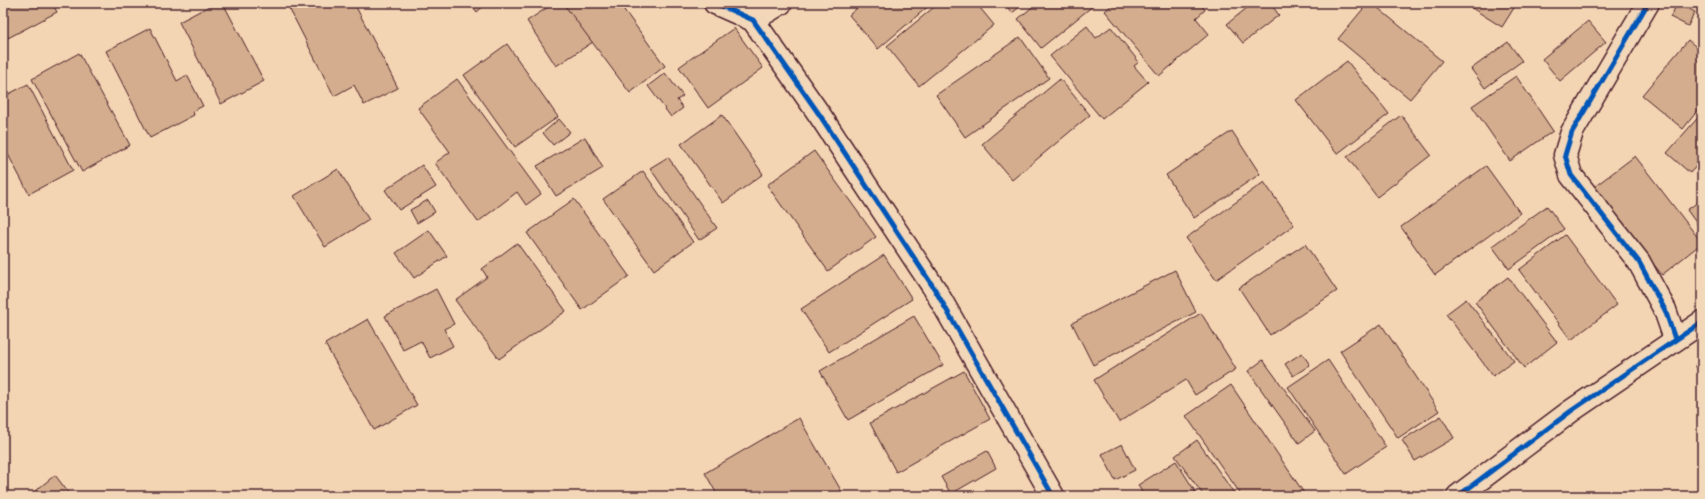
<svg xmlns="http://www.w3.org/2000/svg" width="1705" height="499" font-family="Delius,sans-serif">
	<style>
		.building { fill: #d3ad8d; stroke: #4a1f2b }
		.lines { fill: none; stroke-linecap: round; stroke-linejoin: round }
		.minor-casing { stroke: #4a1f2b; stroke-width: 25 }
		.minor { stroke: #f3d7b9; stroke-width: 22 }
		.cycleway-casing { stroke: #f3d7b9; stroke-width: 8 }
		.cycleway { stroke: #0057b8; stroke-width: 5 }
	</style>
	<rect width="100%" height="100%" fill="#f4d5b3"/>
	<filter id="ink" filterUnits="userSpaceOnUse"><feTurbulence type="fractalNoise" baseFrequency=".025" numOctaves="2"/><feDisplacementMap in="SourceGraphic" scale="8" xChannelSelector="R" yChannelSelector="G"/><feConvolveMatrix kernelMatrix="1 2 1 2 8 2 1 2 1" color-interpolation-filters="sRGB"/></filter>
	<g filter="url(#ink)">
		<!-- building -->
		<g class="building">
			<path d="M3,3H52L57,12L8,38L3,28Z"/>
			<path d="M215,3H223L264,81L221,104L179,22Z"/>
			<path d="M289,3H354L398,88L364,105L354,85L334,96L287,4Z"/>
			<path d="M470,3H487L477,12Z"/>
			<path d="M554,3H567L593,42L556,66L527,21Z"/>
			<path d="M563,3H619L665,66L630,93Z"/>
			<path d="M863,3H932L878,49L849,15Z"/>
			<path d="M939,3H976L994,25L919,86L887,46Z"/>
			<path d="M1004,3H1025L1012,13Z"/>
			<path d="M1037,3H1093L1094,5L1041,48L1018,19Z"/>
			<path d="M1114,3H1200L1205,10L1196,18L1209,34L1159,76L1105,11Z"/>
			<path d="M1253,3H1270L1279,15L1243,43L1227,24Z"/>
			<path d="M1368,3H1372L1442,61L1410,99L1338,39Z"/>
			<path d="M1468,3H1517L1502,27L1467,5Z"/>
			<path d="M1678,3L1695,12L1688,26L1670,17Z"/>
			<path d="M1588,21L1606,42L1560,81L1542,59Z"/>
			<path d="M1702,22V34L1696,30Z"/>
			<path d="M1087,26L1096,38L1111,27L1139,62L1134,66L1148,82L1102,119L1050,56Z"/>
			<path d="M150,28L177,81L187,75L203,106L193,111L194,115L150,138L106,51Z"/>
			<path d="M734,28L763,68L708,108L679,67Z"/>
			<path d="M1020,37L1049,78L965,137L936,95Z"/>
			<path d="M1688,40L1702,52V105L1683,129L1642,95Z"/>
			<path d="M1508,42L1522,61L1485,88L1471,69Z"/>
			<path d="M507,44L558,117L515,147L464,75Z"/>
			<path d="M79,53L130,145L82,172L32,79Z"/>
			<path d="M1347,61L1389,114L1337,154L1296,100Z"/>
			<path d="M665,73L683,96L677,100L683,108L671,117L648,86Z"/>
			<path d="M1516,76L1553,131L1510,161L1472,106Z"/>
			<path d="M457,79L541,194L526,205L517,192L478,222L435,163L450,152L418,108Z"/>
			<path d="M1060,79L1090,115L1012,180L982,144Z"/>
			<path d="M28,84L73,170L29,194L3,145V97Z"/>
			<path d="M1702,113V160L1690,173L1667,153Z"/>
			<path d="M722,115L763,174L723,203L681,144Z"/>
			<path d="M1401,115L1431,155L1377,197L1347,157Z"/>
			<path d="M559,119L570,132L553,145L543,133Z"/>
			<path d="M1232,131L1260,174L1194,218L1166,175Z"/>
			<path d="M585,137L603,168L556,196L537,166Z"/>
			<path d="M814,151L876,237L828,271L767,185Z"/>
			<path d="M1635,156L1702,243L1662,275L1594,187Z"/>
			<path d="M668,157L717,228L699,240L650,168Z"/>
			<path d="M422,165L436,187L399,210L385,190Z"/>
			<path d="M1486,166L1520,213L1435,275L1401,227Z"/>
			<path d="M338,169L369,220L325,247L294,196Z"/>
			<path d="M643,171L693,242L654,270L603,199Z"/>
			<path d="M1264,182L1294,225L1216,280L1186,238Z"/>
			<path d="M574,199L629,276L582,310L527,233Z"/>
			<path d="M1702,199V231L1687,210Z"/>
			<path d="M428,200L435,212L417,223L410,210Z"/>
			<path d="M1547,206L1564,229L1509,269L1492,246Z"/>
			<path d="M429,230L447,256L414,278L396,253Z"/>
			<path d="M1565,235L1617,305L1571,340L1519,270Z"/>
			<path d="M517,243L566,311L499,359L455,300L487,277L482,269Z"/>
			<path d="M1305,244L1337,291L1270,335L1239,288Z"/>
			<path d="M884,255L912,299L829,352L801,309Z"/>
			<path d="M1175,270L1196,312L1093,365L1072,323Z"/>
			<path d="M1508,277L1557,342L1524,368L1475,302Z"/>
			<path d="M436,289L454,324L444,329L453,346L430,358L421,341L403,350L385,316Z"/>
			<path d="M1466,299L1514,361L1493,376L1446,314Z"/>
			<path d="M1201,313L1236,369L1195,395L1186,380L1119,422L1094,380Z"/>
			<path d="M914,316L943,365L848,420L820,371Z"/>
			<path d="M368,319L417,405L374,430L325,344Z"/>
			<path d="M1381,324L1439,411L1398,438L1340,351Z"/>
			<path d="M1302,353L1310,365L1293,376L1285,364Z"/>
			<path d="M1263,360L1315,431L1299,443L1248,371Z"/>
			<path d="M1328,360L1386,447L1346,474L1288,387Z"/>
			<path d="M1702,361V376L1695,365Z"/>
			<path d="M964,371L990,419L896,472L870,423Z"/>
			<path d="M1231,385L1306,496H1242L1186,416Z"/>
			<path d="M1441,416L1454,438L1415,461L1402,440Z"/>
			<path d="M799,418L842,492L835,496H718L705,473Z"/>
			<path d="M1197,440L1236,496H1204L1175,456Z"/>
			<path d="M1122,444L1135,470L1115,480L1102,454Z"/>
			<path d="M987,451L996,468L951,494L941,477Z"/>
			<path d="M1176,461L1198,496H1144L1138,485Z"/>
			<path d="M55,475L71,496H29Z"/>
		</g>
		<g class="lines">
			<!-- minor casing -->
			<g class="minor-casing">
				<g id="minor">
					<path d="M715,3L753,20L819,114L934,288L1053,496"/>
					<path d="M1648,3L1572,132L1565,155L1571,175L1639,262L1665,310L1675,339"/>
					<path d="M753,20L781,3"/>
					<path d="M1458,496L1571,411L1702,322"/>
				</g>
			</g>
			<!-- minor -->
			<use href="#minor" class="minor"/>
			<!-- cycleway casing -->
			<g class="cycleway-casing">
				<g id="cycleway">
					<path d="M715,3L753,20L819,114L934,288L1053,496"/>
					<path d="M1648,3L1572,132L1565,155L1571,175L1639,262L1665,310L1675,339"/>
					<path d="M1458,496L1571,411L1702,322"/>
				</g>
			</g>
			<!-- cycleway -->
			<use href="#cycleway" class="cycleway"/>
		</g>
	</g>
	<!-- margin -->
	<rect width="1705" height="499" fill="none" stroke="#f3d7b9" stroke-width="16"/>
	<rect x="8" y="8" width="1689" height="483" fill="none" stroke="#4a1f2b" stroke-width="1.5" filter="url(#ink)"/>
</svg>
